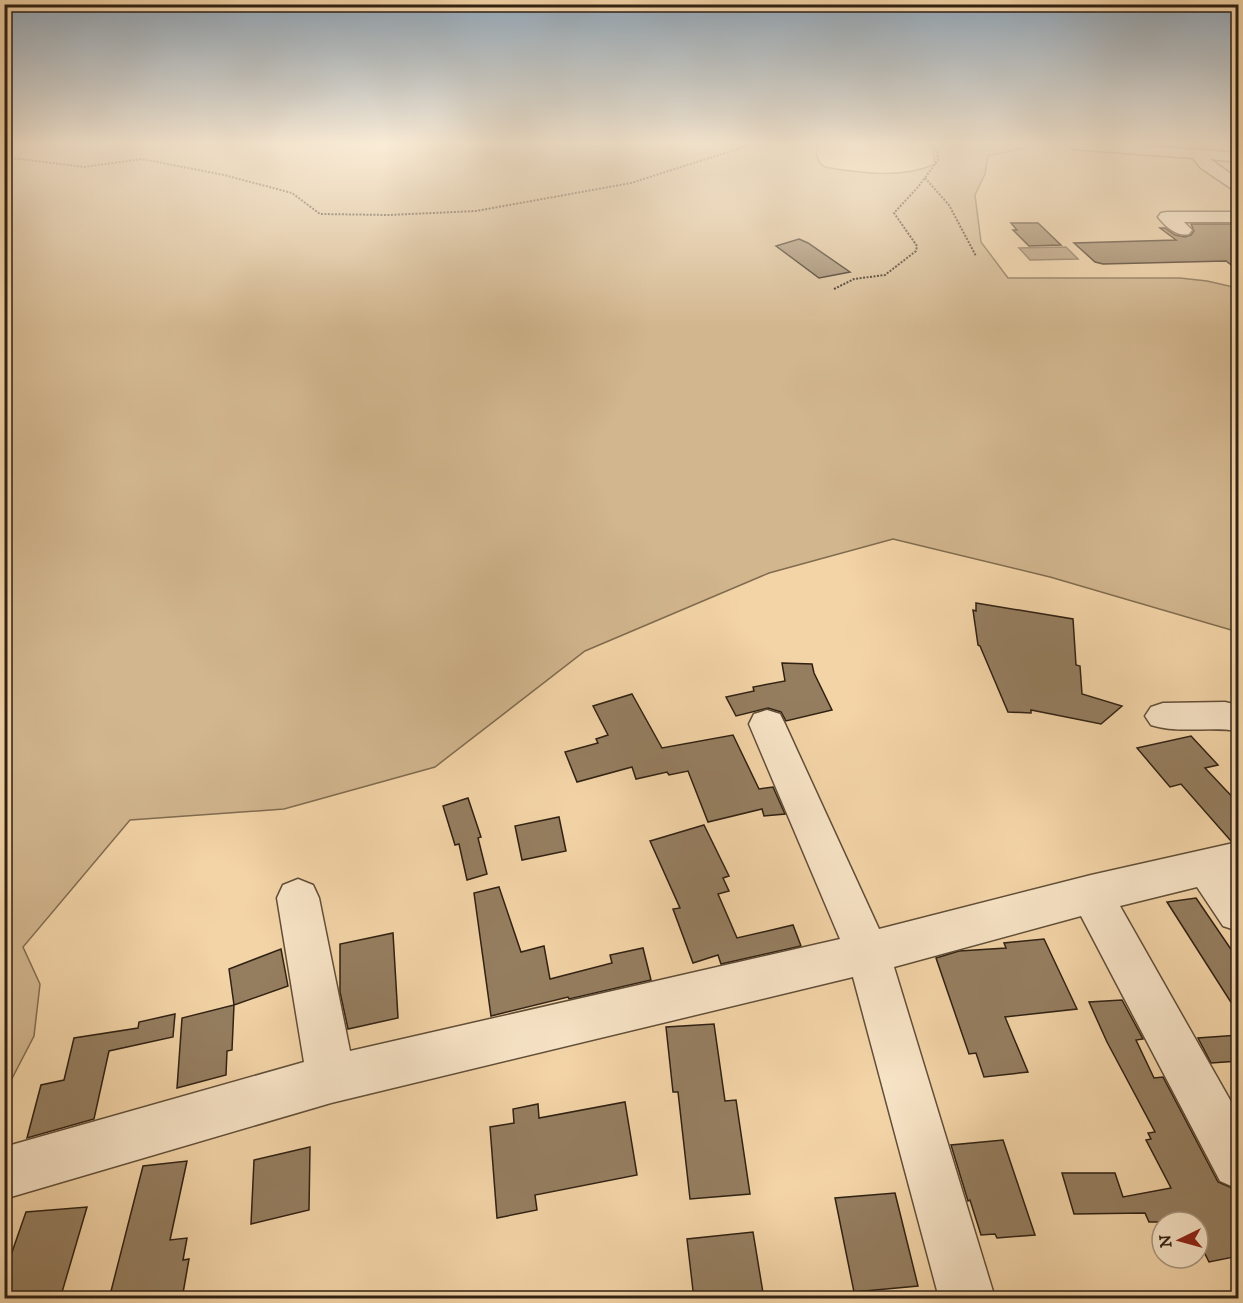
<svg xmlns="http://www.w3.org/2000/svg" width="1243" height="1303" font-family="'IM FELL DW Pica',serif">
	<style>
		.green { fill: #d2b68e; stroke: #816c50; stroke-width: 1.5 }
		.water { fill: #b19775; stroke: #7d684e; stroke-width: 1.5 }
		.building { fill: #957e60; stroke: #302113; stroke-width: 1.5 }
		.lines { fill: none; stroke-linecap: round; stroke-linejoin: round }
		.minor-casing { stroke: #614e38; stroke-width: 3 }
		.path { stroke: #302113; stroke-width: 2; stroke-dasharray: 2 1.5; stroke-linecap: butt }
		.minor { fill: #f7e3c6; fill-rule: evenodd }
	</style>
	<rect width="100%" height="100%" fill="#f3d4a7"/>
	<filter id="stains"><feTurbulence type="fractalNoise" baseFrequency=".00333" numOctaves="4"/><feColorMatrix values="0 0 0 0 .2 0 0 0 0 .09 0 0 0 0 .02 0 0 0 .5 -.17"/></filter>
	<radialGradient id="worn" r=".72"><stop offset=".6" stop-color="#630" stop-opacity="0"/><stop offset="1" stop-color="#630" stop-opacity=".3"/></radialGradient>
	<!-- green -->
	<g class="green">
		<path d="M5,145H820L816,154L820,163L825,167C860,173 902,179 935,164L933,153L928,145H1039L988,156L985,174L975,195L981,242L1008,278H1180L1207,281L1238,288V632L1050,577L893,539L769,573L585,651L435,767L284,809L130,820L23,947L40,984L34,1036L5,1092Z"/>
		<path d="M1124,145H1238V152Z"/>
	</g>
	<!-- water -->
	<path class="water" d="M1066,247L1078,259L1030,260L1019,248Z"/>
	<!-- building -->
	<g class="building">
		<path d="M1011,223H1038L1061,245L1029,246L1013,230H1017Z"/>
		<path d="M1191,224H1239V271L1226,261L1103,264L1095,262L1074,243L1176,240L1160,228H1165L1175,235L1185,237L1191,235L1194,231Z"/>
		<path d="M799,239L808,243L850,272L819,278L776,246Z"/>
		<path d="M976,603L1073,619L1076,665L1080,666L1082,694L1122,706L1101,724L1031,710V713L1008,712L980,646L978,645L973,610L976,611Z"/>
		<path d="M782,663L812,664L814,673L832,710L786,721L781,712L768,708L736,716L726,697L754,691L753,687L785,681Z"/>
		<path d="M632,694L662,748L733,735L759,789L773,787L785,814L764,816L762,809L708,822L688,771L669,775L667,772L636,779L632,767L577,782L565,752L598,743L596,739L608,735L593,706Z"/>
		<path d="M1191,736L1218,765L1205,768L1239,804V840L1231,841L1181,784L1170,787L1137,748Z"/>
		<path d="M468,798L481,837L478,838L487,874L467,880L459,844L455,845L443,806Z"/>
		<path d="M559,817L566,851L522,860L515,826Z"/>
		<path d="M704,825L729,876L723,878L729,891L718,894L737,938L793,925L801,946L721,964L718,955L693,963L673,909L680,908L650,841Z"/>
		<path d="M499,887L521,952L544,946L550,979L612,963L610,955L643,948L651,980L569,999L568,997L491,1016L474,893Z"/>
		<path d="M1196,898L1239,961V1015L1167,902Z"/>
		<path d="M393,933L398,1018L348,1029L340,992V944Z"/>
		<path d="M1044,939L1077,1009L1005,1017L1028,1072L984,1077L976,1053L969,1054L936,958L959,951L1006,948L1004,943Z"/>
		<path d="M281,949L288,986L234,1005L232,1050L227,1051L226,1075L177,1088L182,1018L234,1005L229,969Z"/>
		<path d="M1122,1000L1143,1039L1136,1040L1154,1078L1163,1077L1218,1182L1239,1191V1256L1209,1262L1198,1240V1222H1149L1145,1213L1074,1214L1062,1173H1115L1123,1197L1171,1188L1146,1140L1151,1139L1148,1133L1155,1132L1107,1042L1089,1002Z"/>
		<path d="M175,1014L173,1037L109,1051L94,1119L27,1138L41,1085L64,1080L74,1038L138,1028L139,1022Z"/>
		<path d="M714,1024L725,1101L736,1100L750,1194L690,1199L678,1092H673L666,1027Z"/>
		<path d="M1239,1035V1061L1211,1063L1198,1038Z"/>
		<path d="M625,1102L637,1175L535,1195L537,1210L497,1218L490,1127L514,1123L513,1109L538,1104L539,1118Z"/>
		<path d="M1003,1140L1035,1235L997,1238L995,1234L981,1235L970,1200L968,1201L951,1145Z"/>
		<path d="M310,1147L309,1210L251,1224L254,1160Z"/>
		<path d="M187,1161L170,1240L187,1238L183,1260L189,1259L182,1299H109L143,1166Z"/>
		<path d="M895,1193L918,1286L854,1292L835,1198Z"/>
		<path d="M87,1207L60,1299H4V1275L26,1212Z"/>
		<path d="M753,1232L764,1299H694L687,1239Z"/>
	</g>
	<g class="lines">
		<!-- minor casing -->
		<g class="minor-casing">
			<g id="minor">
				<path d="M1066,145H1129L1238,153V162L1210,159L1238,179V191L1232,189L1201,168L1193,158L1073,149Z"/>
				<path d="M1167,212H1238V222H1184L1192,230L1189,234C1177,237 1166,227 1158,217L1161,213Z"/>
				<path d="M1225,702L1238,705V731C1210,726 1178,734 1151,725L1145,716L1151,707L1163,703Z"/>
				<path d="M767,710L780,714L785,724L879,929L1091,875L1238,842V931L1223,926L1197,887L1120,906L1238,1114V1189L1220,1181L1081,916L894,967L995,1298H939L853,977L331,1103L4,1199V1147L304,1062L277,898L283,885L298,879L313,885L319,898L350,1051L840,939L749,724L754,714Z"/>
			</g>
		</g>
		<!-- path -->
		<g class="path">
			<path d="M4,157L84,167L142,159L224,175L292,193L320,214L389,215L476,211L631,183L750,145"/>
			<path d="M925,178L949,205L976,256"/>
			<path d="M834,289L854,279L885,275L916,251L917,246L894,213L918,187L938,160L937,151L932,145"/>
		</g>
		<!-- minor -->
		<use href="#minor" class="minor"/>
	</g>
	<!-- sky -->
	<linearGradient id="sky" x2="0" y2="1"><stop stop-color="#92a8ba"/><stop offset="0.44" stop-color="#faecd7"/><stop offset="1" stop-color="#faecd7" stop-opacity="0"/></linearGradient>
	<rect width="1243" height="327" fill="url(#sky)"/>
	<!-- margin -->
	<rect width="1243" height="1303" fill="none" stroke="#f3d4a7" stroke-width="24"/>
	<rect x="6" y="6" width="1231" height="1291" fill="none" stroke="#302113" stroke-width="3"/>
	<rect x="12" y="12" width="1219" height="1279" fill="none" stroke="#302113" stroke-width="1.5"/>
	<!-- north arrow -->
	<g transform="translate(1180 1240) rotate(265)"><circle r="28" fill="#f7e3c6" stroke="#a7957e" stroke-width="1.5"/>
	<path d="M0-4.5L10 22L0 15L-10 22Z" fill="#8f2418"/>
	<text y="-9" font-size="16" font-weight="bold" text-anchor="middle" fill="#302113">N</text>
	</g>
	<rect width="100%" height="100%" filter="url(#stains)"/>
	<rect width="100%" height="100%" fill="url(#worn)"/>
</svg>
